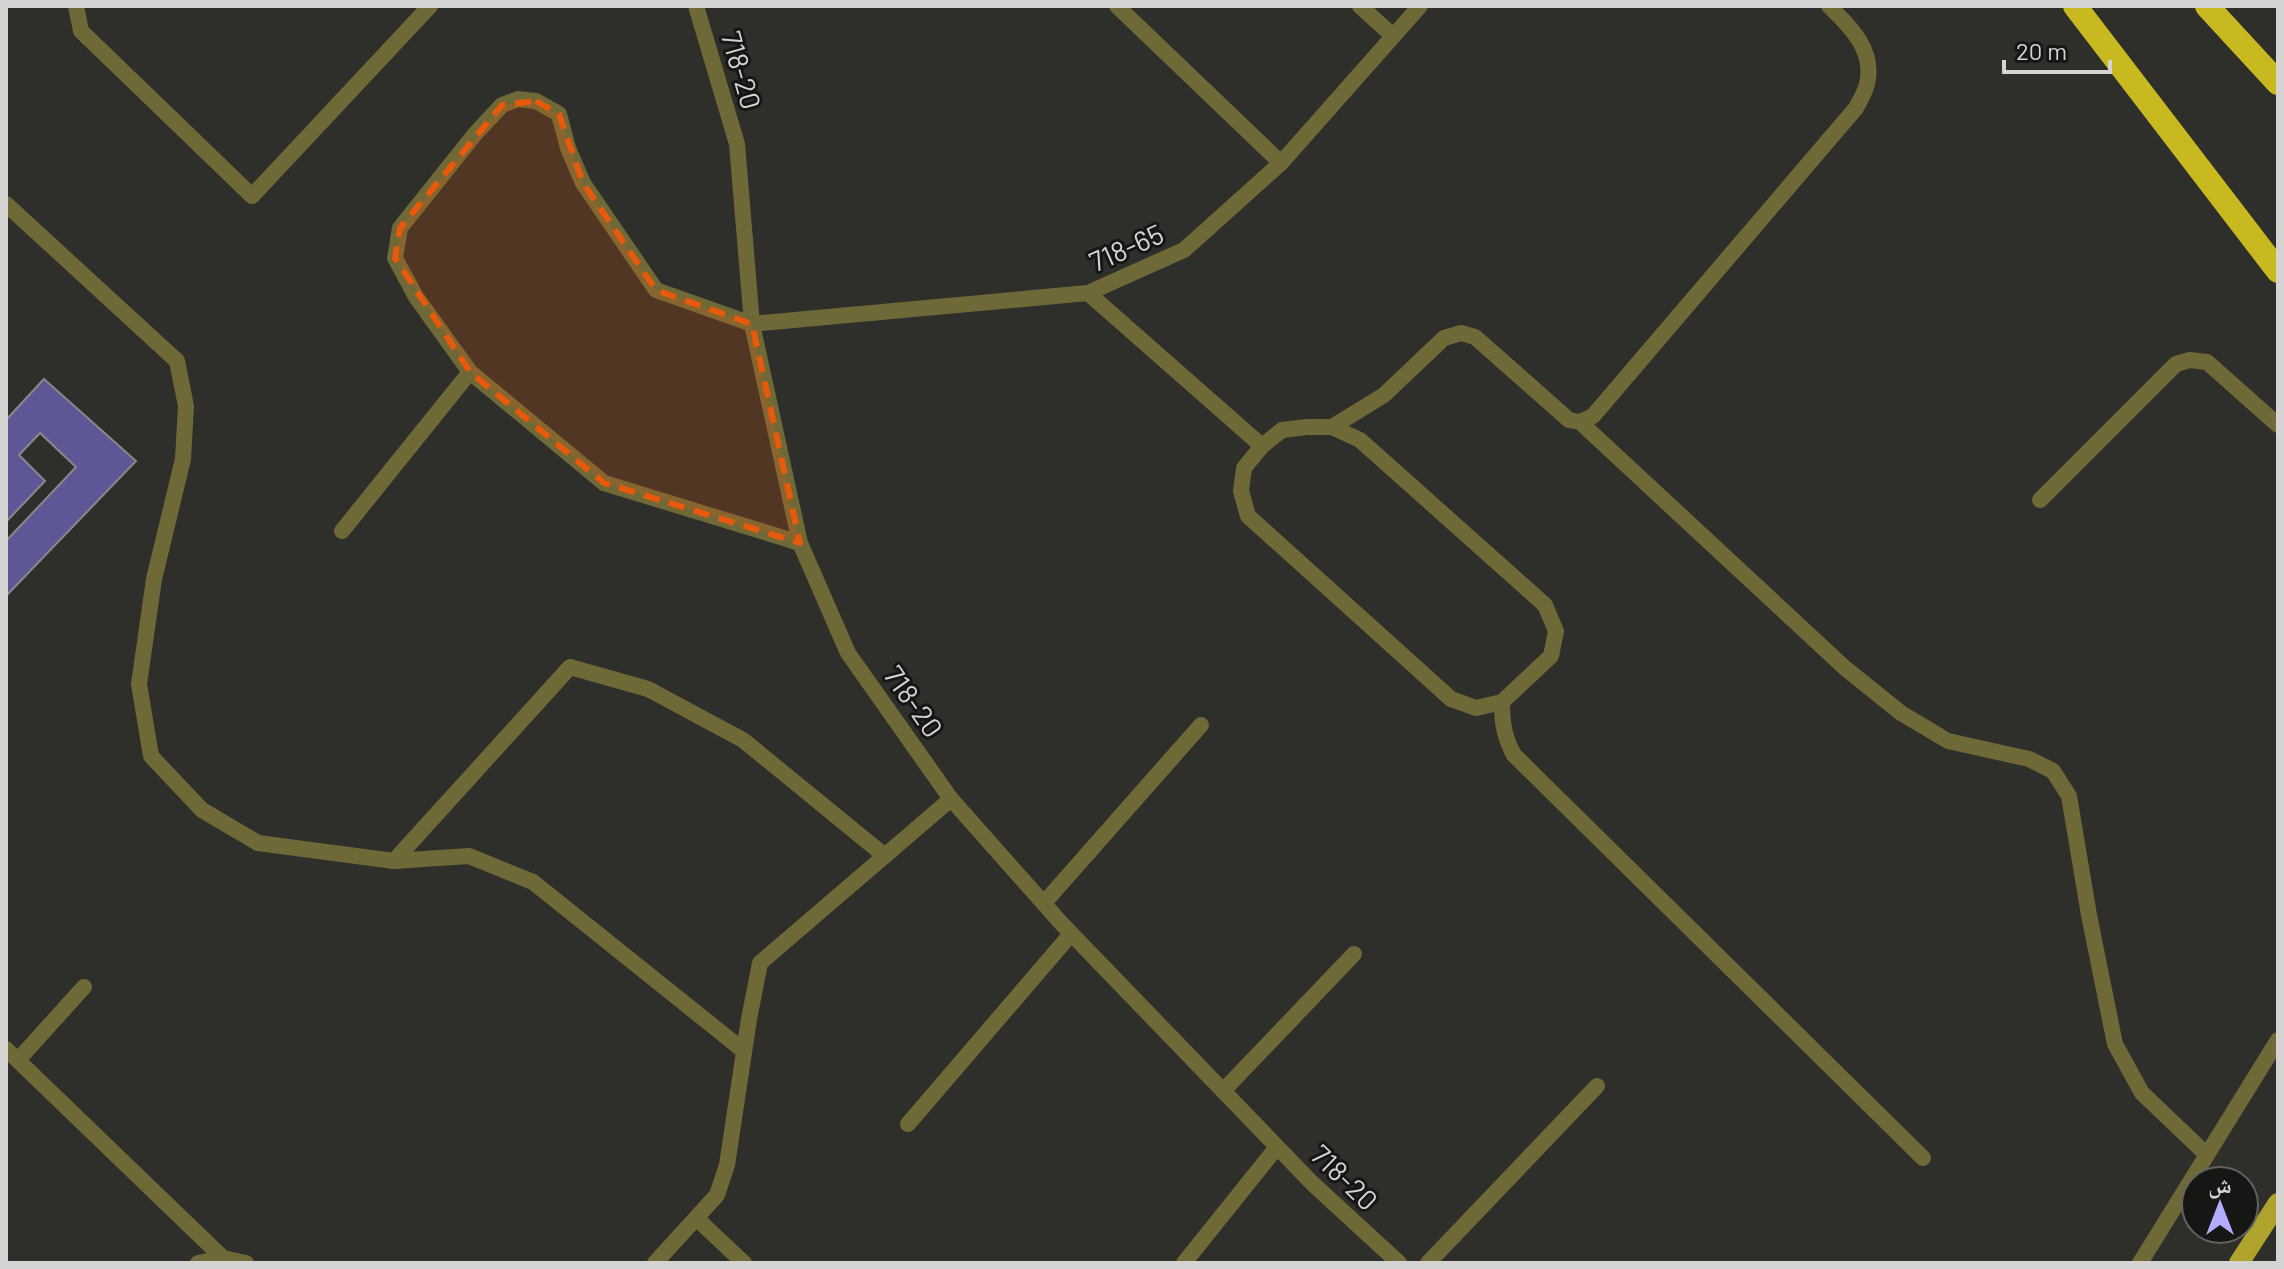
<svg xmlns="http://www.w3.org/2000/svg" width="2284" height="1269" font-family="Barlow,'Noto Naskh Arabic',sans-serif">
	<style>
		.building { fill: #5d5895; stroke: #88888b; stroke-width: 2 }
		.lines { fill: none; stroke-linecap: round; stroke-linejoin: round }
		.service { stroke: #6f6937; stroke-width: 16 }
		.minor { stroke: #6f6937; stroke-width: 16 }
		.primary { stroke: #afa32e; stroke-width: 20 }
		.motorway { stroke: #c9b921; stroke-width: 24 }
		.marked { fill: #e8590c; fill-opacity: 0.2; stroke: #e8590c; stroke-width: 6; stroke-dasharray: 16 10; stroke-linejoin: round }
		.labels { text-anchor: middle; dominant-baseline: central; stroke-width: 6; stroke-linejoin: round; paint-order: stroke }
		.street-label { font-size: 28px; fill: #d5d4d2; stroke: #161615 }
	</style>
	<rect width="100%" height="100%" fill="#2e2e2b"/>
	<!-- building -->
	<path class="building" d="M44,379L136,461L6,596V541L76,467L40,433L19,455L45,481L6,522V420Z"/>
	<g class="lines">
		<!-- service -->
		<g class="service">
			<path d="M342,531L470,372"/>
			<path d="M18,1060L84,987"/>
		</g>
		<!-- minor -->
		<g class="minor">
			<path d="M76,6L81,31L252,196L430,6"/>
			<path d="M696,6L737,144L752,324L800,543L848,653L951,799L1062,924L1312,1183L1399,1263"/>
			<path d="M1117,6L1281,163"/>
			<path d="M1360,6L1393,36"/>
			<path d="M6,204L177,361L186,406L183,459L154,579L139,684L151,756L202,810L258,843L394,861L469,856L533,882L744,1051"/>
			<path d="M1088,293L1262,446"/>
			<path d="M1580,422L1593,416L1856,108C1860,101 1865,92 1867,84C1875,51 1851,27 1829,6"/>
			<path d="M1307,427H1332L1360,440L1545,605L1556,631L1551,656L1502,702L1476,708L1451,699L1248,516L1241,491L1244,468L1262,446L1282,430Z"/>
			<path d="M1332,427L1384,395L1444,338L1461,333L1475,337L1569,420L1580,422L1845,668L1901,713L1948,741L2029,759L2053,771L2069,796L2089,915L2115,1044L2142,1093L2207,1155"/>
			<path d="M2040,500L2176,364L2190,360L2207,362L2278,425"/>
			<path d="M800,543L604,483L470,372L416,297L395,258L400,228L475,134L502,105L518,99L536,101L559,114L568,148L583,183L656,290L752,324L1088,293L1184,250L1281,163L1420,6"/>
			<path d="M1502,702C1502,722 1504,737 1514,755L1923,1158"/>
			<path d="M394,861L570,667L648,689L743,740L885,856"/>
			<path d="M1044,903L1201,725"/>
			<path d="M6,1049L223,1258"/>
			<path d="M1223,1091L1354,954"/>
			<path d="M908,1124L1071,934"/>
			<path d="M696,1218L744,1263"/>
			<path d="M198,1263L223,1258L246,1263"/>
			<path d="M655,1263L717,1195L727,1165L749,1019L760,963L951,799"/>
			<path d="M1184,1263L1277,1147"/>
			<path d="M1428,1263L1597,1086"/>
			<path d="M2140,1263L2278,1040"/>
		</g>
		<!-- primary -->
		<path class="primary" d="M2239,1263L2278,1203"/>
		<!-- motorway -->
		<g class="motorway">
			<path d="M2075,6L2278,271"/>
			<path d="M2207,6L2278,83"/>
		</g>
	</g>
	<!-- marked area -->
	<path class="marked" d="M536,101L559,114L583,183L656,290L752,324L800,543L604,483L470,372L395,258L400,228L502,105Z"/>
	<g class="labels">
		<!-- street labels -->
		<g class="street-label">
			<text transform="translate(742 70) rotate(74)">718-20</text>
			<text transform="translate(1126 247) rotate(-24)">718-65</text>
			<text transform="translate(914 701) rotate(55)">718-20</text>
			<text transform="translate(1345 1177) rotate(44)">718-20</text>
		</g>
	</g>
	<!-- border -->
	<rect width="2284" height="1269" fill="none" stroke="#d5d4d2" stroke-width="16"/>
	<!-- north arrow -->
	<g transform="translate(2220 1205)"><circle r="38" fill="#161615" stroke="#626261" stroke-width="2"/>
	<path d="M0-6L14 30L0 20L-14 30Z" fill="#b1adfa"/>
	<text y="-12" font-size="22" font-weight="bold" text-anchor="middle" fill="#d5d4d2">ش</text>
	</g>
	<!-- scale -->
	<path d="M2004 60v12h106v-12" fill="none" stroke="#d5d4d2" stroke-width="4"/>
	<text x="2016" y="60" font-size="24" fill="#d5d4d2" stroke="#161615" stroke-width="6" paint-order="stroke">20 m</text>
</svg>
